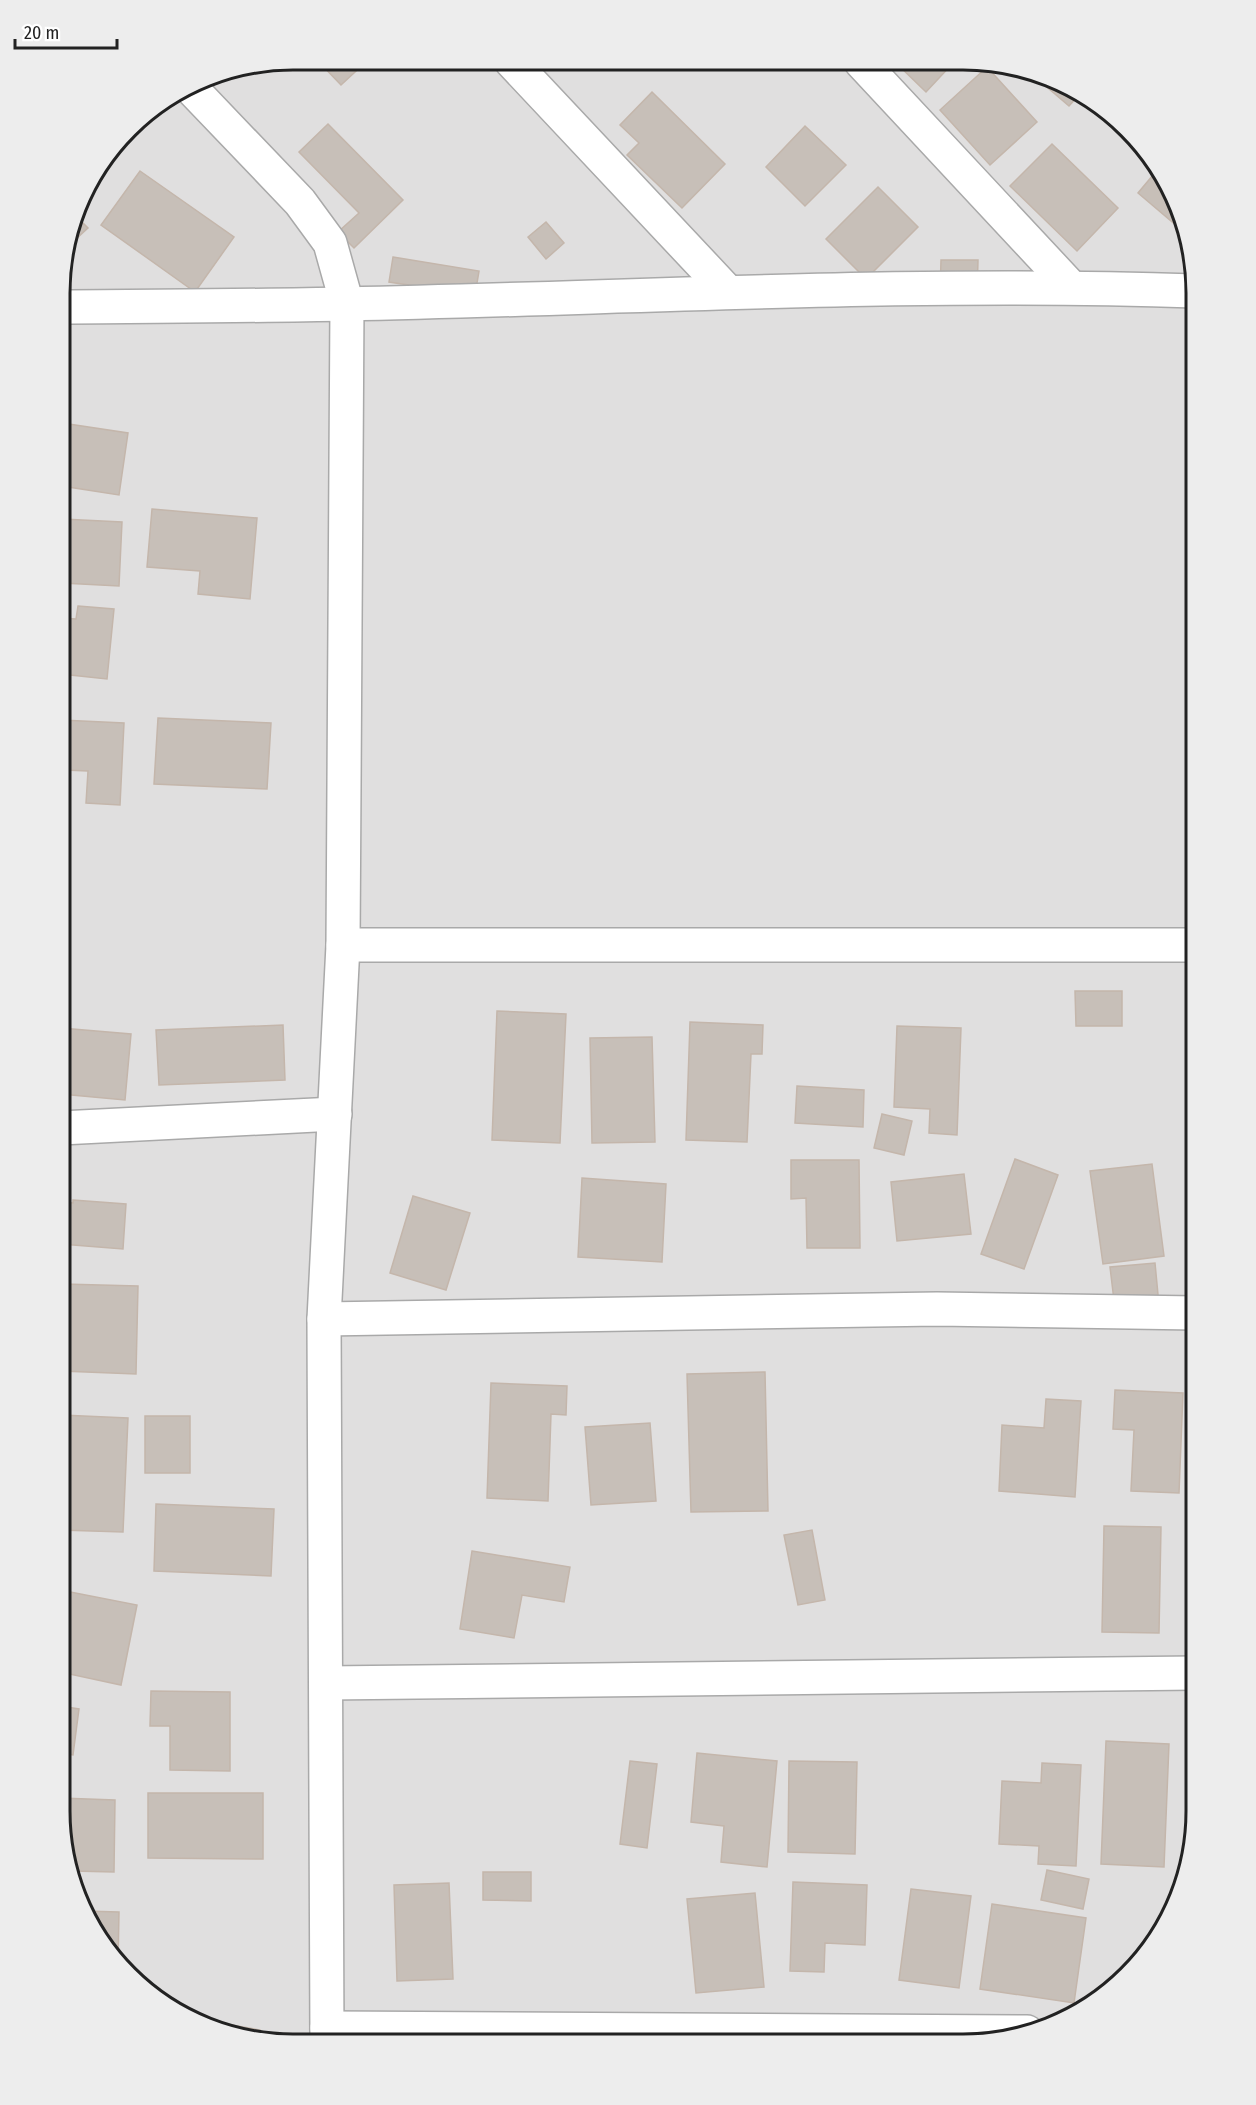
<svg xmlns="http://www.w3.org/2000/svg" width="1256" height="2105" font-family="'Fira Sans Condensed',sans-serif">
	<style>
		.residential { fill: #e0dfdf }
		.building { fill: #c7bfb8; stroke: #c4b6ab; stroke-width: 1.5 }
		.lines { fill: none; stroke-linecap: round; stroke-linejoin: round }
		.street-casing { stroke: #a9a9a9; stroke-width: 36 }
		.street { stroke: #fff; stroke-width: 33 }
		.rim { fill: none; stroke: #222; stroke-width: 3 }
	</style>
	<rect width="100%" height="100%" fill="#f2efe9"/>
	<!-- residential -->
	<path class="residential" d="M294,60L993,62L1052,78L1105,108L1148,152L1178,204L1196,294L1195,1827L1178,1901L1148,1953L1105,1997L1052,2027L963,2045L263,2043L204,2027L151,1997L108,1953L78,1901L60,1811L62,263L84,190L139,118L204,78Z"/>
	<!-- building -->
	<g class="building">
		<path d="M317,60H368L341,85Z"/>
		<path d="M895,62H954L926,92Z"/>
		<path d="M987,67L1037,122L990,165L940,110Z"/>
		<path d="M1028,71L1052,78L1080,94L1069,106Z"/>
		<path d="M652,92L725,164L682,208L627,155L639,143L620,125Z"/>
		<path d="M328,124L403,200L354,248L338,232L359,213L299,152Z"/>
		<path d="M805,126L846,165L805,206L766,167Z"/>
		<path d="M1052,144L1118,208L1077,251L1010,186Z"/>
		<path d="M1158,169L1178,204L1184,232L1138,193Z"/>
		<path d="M140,171L234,237L195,292L101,225Z"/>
		<path d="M878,187L918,227L866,279L826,239Z"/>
		<path d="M76,216L88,228L66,248Z"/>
		<path d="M546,222L564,243L546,259L528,237Z"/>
		<path d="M393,257L479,271L475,295L389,282Z"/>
		<path d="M941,260H978L977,297L940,296Z"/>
		<path d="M62,423L128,433L119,495L62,486Z"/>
		<path d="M152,509L257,518L250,599L198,594L200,571L147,567Z"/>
		<path d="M62,519L122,522L119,586L62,583Z"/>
		<path d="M78,606L114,609L107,679L61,674L62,618L76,619Z"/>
		<path d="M158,718L271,723L267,789L154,784Z"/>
		<path d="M61,720L124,723L120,805L86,803L88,771L64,770V786H61Z"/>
		<path d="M1075,991H1122V1026H1076Z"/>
		<path d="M497,1011L566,1014L560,1143L492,1140Z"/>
		<path d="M690,1022L763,1025L762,1054H751L747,1142L686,1140Z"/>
		<path d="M283,1025L285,1080L159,1085L156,1030Z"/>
		<path d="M897,1026L961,1028L957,1135L929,1133L930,1109L894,1107Z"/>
		<path d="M61,1028L131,1034L125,1100L61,1094Z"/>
		<path d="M652,1037L655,1142L592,1143L590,1038Z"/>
		<path d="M1196,1072V1151H1193Z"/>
		<path d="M797,1086L864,1090L863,1127L795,1123Z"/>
		<path d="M882,1114L912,1121L904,1155L874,1148Z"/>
		<path d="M1015,1159L1058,1175L1024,1269L981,1254Z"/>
		<path d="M791,1160H859L860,1248H807L806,1198L791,1199Z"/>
		<path d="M1152,1164L1164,1256L1103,1264L1090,1171Z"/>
		<path d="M964,1174L971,1234L897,1241L891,1182Z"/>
		<path d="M582,1178L666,1184L662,1262L578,1257Z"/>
		<path d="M413,1196L470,1213L446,1290L390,1273Z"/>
		<path d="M73,1200L126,1204L123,1249L61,1244V1202L73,1203Z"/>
		<path d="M1155,1263L1159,1305L1115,1309L1110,1267Z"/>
		<path d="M63,1284L138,1286L136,1374L61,1371Z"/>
		<path d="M765,1372L768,1511L691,1512L687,1374Z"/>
		<path d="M491,1383L567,1386L566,1415L551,1414L548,1501L487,1498Z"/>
		<path d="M1115,1390L1183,1393L1179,1493L1131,1491L1134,1430L1113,1429Z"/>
		<path d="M1046,1399L1081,1401L1075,1497L999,1491L1002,1425L1044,1428Z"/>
		<path d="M61,1415L128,1418L123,1532L60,1530Z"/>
		<rect x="145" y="1416" width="45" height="57"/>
		<path d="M650,1423L656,1501L591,1505L585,1427Z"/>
		<path d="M156,1504L274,1509L271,1576L154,1571Z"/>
		<path d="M1104,1526L1161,1527L1159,1633L1102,1632Z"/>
		<path d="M812,1530L825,1600L798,1605L784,1535Z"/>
		<path d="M472,1551L570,1567L564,1602L522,1595L514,1638L460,1629Z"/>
		<path d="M60,1590L137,1605L121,1685L60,1672L65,1640L60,1639Z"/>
		<path d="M151,1691L230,1692V1771L170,1770V1726H150Z"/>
		<path d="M60,1706L79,1709L73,1755L60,1753Z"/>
		<path d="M1106,1741L1169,1744L1164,1867L1101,1864Z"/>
		<path d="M697,1753L777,1761L767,1867L721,1862L724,1826L691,1822Z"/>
		<path d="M630,1761L657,1764L647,1848L620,1844Z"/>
		<path d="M789,1761L857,1762L855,1854L788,1852Z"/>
		<path d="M1042,1763L1081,1765L1076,1866L1038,1864L1039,1846L999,1844L1002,1781L1041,1783Z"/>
		<path d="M148,1793H263V1859L148,1858Z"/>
		<path d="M60,1798L115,1800L114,1872L72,1871L60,1811Z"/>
		<path d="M1047,1870L1089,1879L1083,1909L1041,1900Z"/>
		<path d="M483,1872H531V1901L483,1900Z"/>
		<path d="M793,1882L867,1885L865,1945L825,1943L824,1972L790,1971Z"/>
		<path d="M449,1883L453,1979L397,1981L394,1885Z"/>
		<path d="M911,1889L971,1896L959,1988L899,1980Z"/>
		<path d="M755,1893L764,1987L696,1993L687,1899Z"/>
		<path d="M992,1904L1086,1918L1074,2003L980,1989Z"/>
		<path d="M84,1911L119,1912L118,1963L108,1953Z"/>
		<path d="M186,2017L260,2030L258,2042L204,2027Z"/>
	</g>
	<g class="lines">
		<!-- street casing -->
		<g class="street-casing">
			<g id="street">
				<path d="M511,61L728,292"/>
				<path d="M861,62L1070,286"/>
				<path d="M190,87L300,202L330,243L347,304L343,945L324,1319L327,2043"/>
				<path d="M62,307C157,306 252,306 347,304C630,298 913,281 1195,291"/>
				<path d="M343,945H1196"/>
				<path d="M61,1128L335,1114"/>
				<path d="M324,1319L937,1309L1196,1313"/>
				<path d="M326,1683L1196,1673"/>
				<path d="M327,2028L1027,2032"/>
			</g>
		</g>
		<!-- street -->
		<use href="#street" class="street"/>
	</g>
	<!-- crop -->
	<path d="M0 0H1256V2105H0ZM293 70H963A223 223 0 0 1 1186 293V1811A223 223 0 0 1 963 2034H293A223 223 0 0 1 70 1811V293A223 223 0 0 1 293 70Z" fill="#ededed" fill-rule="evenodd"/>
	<path class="rim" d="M293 70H963A223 223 0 0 1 1186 293V1811A223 223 0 0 1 963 2034H293A223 223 0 0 1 70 1811V293A223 223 0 0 1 293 70Z"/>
	<!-- scale -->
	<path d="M15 39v9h102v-9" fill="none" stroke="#222222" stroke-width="3"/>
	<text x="24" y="39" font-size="18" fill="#222222" stroke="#ffffff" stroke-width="4.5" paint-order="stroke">20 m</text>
</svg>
